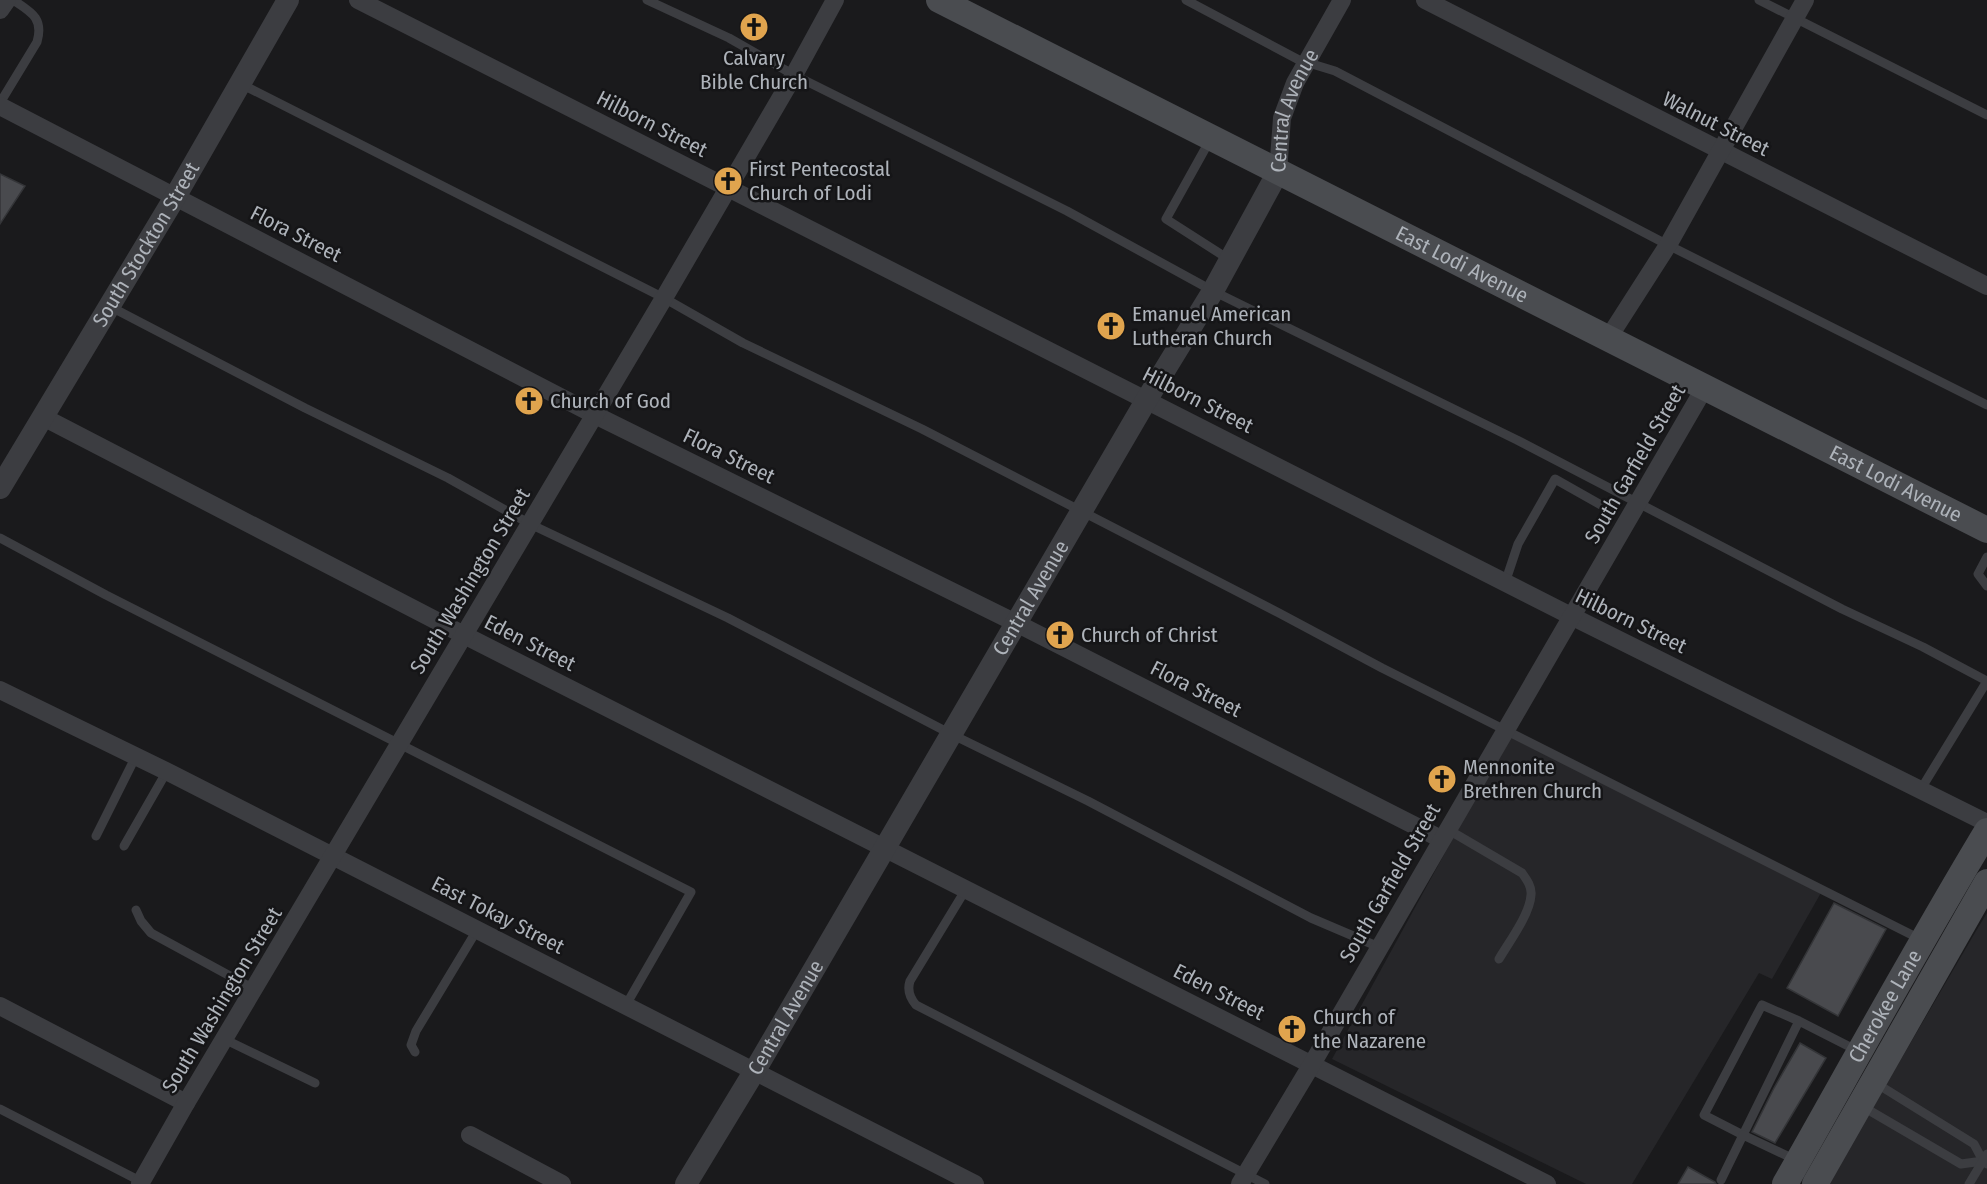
<svg xmlns="http://www.w3.org/2000/svg" width="1987" height="1184" font-family="'Fira Sans Condensed',sans-serif">
	<style>
		.built { fill: #262629 }
		.building { fill: #494a4e; stroke: #343538; stroke-width: 1.5 }
		.lines { fill: none; stroke-linecap: round; stroke-linejoin: round }
		.service { stroke: #3c3d41; stroke-width: 9 }
		.minor { stroke: #3c3d41; stroke-width: 18 }
		.tertiary { stroke: #3c3d41; stroke-width: 22 }
		.secondary { stroke: #4a4c50; stroke-width: 26 }
		.labels { text-anchor: middle; dominant-baseline: central; stroke-width: 5; stroke-linejoin: round; paint-order: stroke }
		.poi-label { font-size: 21px; fill: #aeb3ba; stroke: #151517; text-anchor: start }
		.street-label { font-size: 21px; fill: #aeb3ba; stroke: #151517 }
	</style>
	<rect width="100%" height="100%" fill="#1a1a1c"/>
	<!-- built -->
	<g class="built">
		<path d="M1509,736L1822,891L1772,979L1759,973L1632,1184H1586L1332,1059Z"/>
		<path d="M1987,913V1184H1828L1976,931Z"/>
	</g>
	<!-- building -->
	<g class="building">
		<path d="M0,174L25,186L0,224Z"/>
		<path d="M1834,903L1886,929L1838,1016L1787,988Z"/>
		<path d="M1800,1043L1826,1058L1775,1143L1752,1132L1774,1088Z"/>
		<path d="M1688,1167L1715,1182L1716,1184H1678Z"/>
	</g>
	<g class="lines">
		<!-- service -->
		<g class="service">
			<path d="M647,0L729,38L794,75L1067,211L1213,291L1517,440L1842,609L1923,647L1987,681"/>
			<path d="M1186,0L1299,60L1335,71L1668,245L1987,405"/>
			<path d="M1759,0L1987,115"/>
			<path d="M241,84L664,298L743,343L922,429L1279,613L1382,668L1920,939"/>
			<path d="M0,103L37,42C44,18 31,12 13,0"/>
			<path d="M1210,140L1166,219L1230,260"/>
			<path d="M109,306L305,408L448,478L530,524L728,618L951,734L1088,801L1311,918L1379,947"/>
			<path d="M0,538L106,595L691,892L626,1005"/>
			<path d="M1987,557L1978,574L1987,586"/>
			<path d="M1505,583L1518,544L1555,479L1608,509"/>
			<path d="M1921,789L1987,681"/>
			<path d="M1447,829L1522,873C1527,880 1532,887 1531,895C1530,914 1509,942 1499,959"/>
			<path d="M96,836L136,756"/>
			<path d="M124,846L167,771"/>
			<path d="M966,889L910,981C907,990 910,998 916,1005L1265,1184"/>
			<path d="M136,910L141,921L151,933L254,989"/>
			<path d="M1799,1021L1762,1005L1704,1115L1743,1135L1799,1021L1858,1051"/>
			<path d="M224,1039L315,1083"/>
			<path d="M415,1052L411,1045L416,1031L477,930"/>
			<path d="M1874,1082L1974,1144L1983,1161L1987,1164"/>
			<path d="M1860,1105L1961,1164L1983,1161"/>
			<path d="M0,1109L142,1182"/>
			<path d="M1721,1180L1743,1135L1796,1160"/>
			<path d="M1969,1184L1987,1154"/>
		</g>
		<!-- minor -->
		<g class="minor">
			<path d="M358,0L1573,617L1987,823"/>
			<path d="M1425,0L1987,286"/>
			<path d="M0,10L7,0"/>
			<path d="M0,106L595,415L1016,623L1441,839"/>
			<path id="s1" d="M1278,172L1282,118L1295,83L1342,0"/>
			<path d="M1609,337L1668,245L1805,0"/>
			<path d="M43,417L464,635L1547,1184"/>
			<path d="M0,690L172,774L975,1184"/>
			<path d="M0,1006L186,1103"/>
			<path d="M470,1135L562,1184"/>
			<path d="M140,1184L186,1103L664,298L794,75L835,0"/>
			<path d="M1240,1184L1312,1064L1705,387"/>
		</g>
		<!-- tertiary -->
		<g class="tertiary">
			<path id="s2" d="M0,488L175,197L288,0"/>
			<path id="s3" d="M686,1184L754,1072L1147,399L1213,291L1278,172"/>
		</g>
		<!-- secondary -->
		<g class="secondary">
			<path id="s4" d="M939,0L1987,530"/>
			<path id="s5" d="M1785,1184C1852,1066 1917,947 1987,831"/>
			<path d="M1815,1184L1987,882"/>
		</g>
	</g>
	<!-- icons -->
	<defs>
		<g id="church-disc" transform="scale(1.5)"><circle r="9.5" fill="#e0a44e" stroke="#151517"/><path d="M-1.2-6h2.4v3.5h3.3v2.4h-3.3V6h-2.4V-.1h-3.3v-2.4h3.3Z" fill="#111"/></g>
	</defs>
	<g fill-rule="evenodd">
		<use href="#church-disc" x="754" y="27"/>
		<use href="#church-disc" x="728" y="181"/>
		<use href="#church-disc" x="1111" y="326"/>
		<use href="#church-disc" x="529" y="401"/>
		<use href="#church-disc" x="1060" y="635"/>
		<use href="#church-disc" x="1442" y="779"/>
		<use href="#church-disc" x="1292" y="1029"/>
	</g>
	<g class="labels">
		<!-- poi labels -->
		<g class="poi-label">
			<text x="754" y="58" text-anchor="middle">Calvary<tspan x="754" dy="24">Bible Church</tspan></text>
			<text x="749" y="169">First Pentecostal<tspan x="749" dy="24">Church of Lodi</tspan></text>
			<text x="1132" y="314">Emanuel American<tspan x="1132" dy="24">Lutheran Church</tspan></text>
			<text x="550" y="401">Church of God</text>
			<text x="1081" y="635">Church of Christ</text>
			<text x="1463" y="767">Mennonite<tspan x="1463" dy="24">Brethren Church</tspan></text>
			<text x="1313" y="1017">Church of<tspan x="1313" dy="24">the Nazarene</tspan></text>
		</g>
		<!-- street labels -->
		<g class="street-label">
			<text stroke="none"><textPath href="#s1" startOffset="64">Central Avenue</textPath></text>
			<text transform="translate(652 124) rotate(27)">Hilborn Street</text>
			<text transform="translate(1716 124) rotate(27)">Walnut Street</text>
			<text transform="translate(296 234) rotate(27)">Flora Street</text>
			<text stroke="none"><textPath href="#s2" startOffset="284">South Stockton Street</textPath></text>
			<text stroke="none"><textPath href="#s4" startOffset="586">East Lodi Avenue</textPath></text>
			<text transform="translate(1198 400) rotate(27)">Hilborn Street</text>
			<text transform="translate(729 456) rotate(26)">Flora Street</text>
			<text transform="translate(1635 464) rotate(-60)">South Garfield Street</text>
			<text stroke="none"><textPath href="#s4" startOffset="1072">East Lodi Avenue</textPath></text>
			<text transform="translate(470 581) rotate(-59)">South Washington Street</text>
			<text stroke="none"><textPath href="#s3" startOffset="680">Central Avenue</textPath></text>
			<text transform="translate(1631 621) rotate(26)">Hilborn Street</text>
			<text transform="translate(530 643) rotate(27)">Eden Street</text>
			<text transform="translate(1196 689) rotate(27)">Flora Street</text>
			<text transform="translate(1390 883) rotate(-60)">South Garfield Street</text>
			<text transform="translate(498 915) rotate(27)">East Tokay Street</text>
			<text transform="translate(1219 992) rotate(27)">Eden Street</text>
			<text transform="translate(222 1000) rotate(-59)">South Washington Street</text>
			<text stroke="none"><textPath href="#s5" startOffset="204">Cherokee Lane</textPath></text>
			<text stroke="none"><textPath href="#s3" startOffset="194">Central Avenue</textPath></text>
		</g>
	</g>
</svg>
